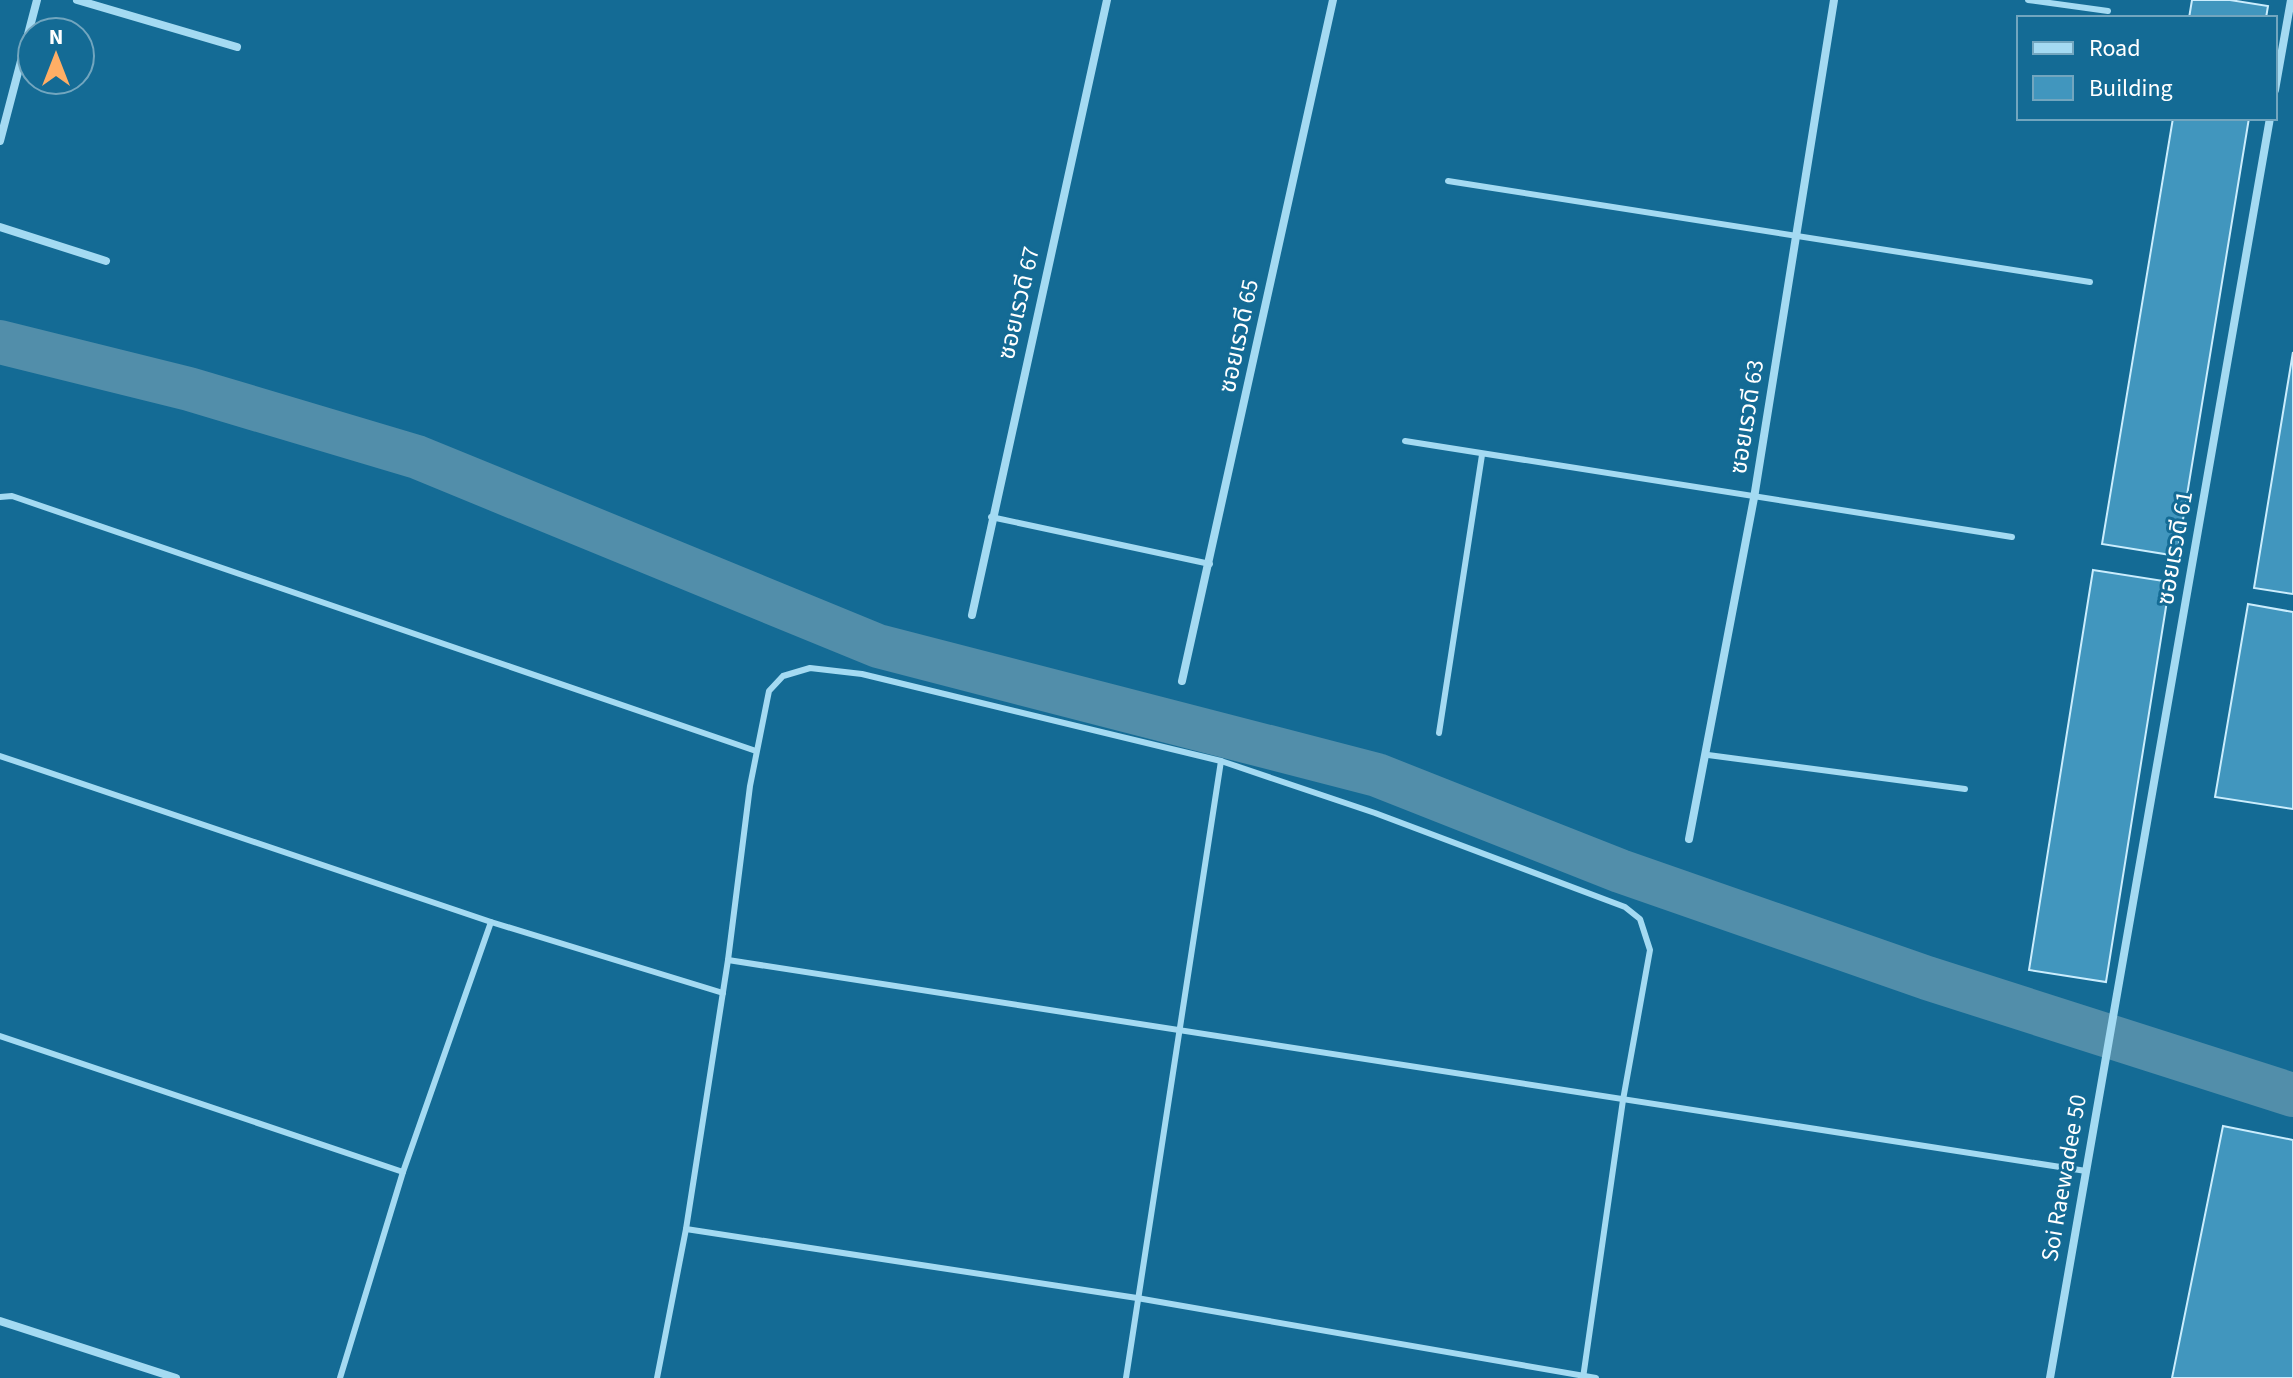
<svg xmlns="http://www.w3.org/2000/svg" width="2293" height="1378" font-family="'Source Sans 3','Noto Sans Thai',sans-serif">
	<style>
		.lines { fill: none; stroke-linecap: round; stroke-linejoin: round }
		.canal { stroke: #528eaa; stroke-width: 44 }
		.building { fill: #4196be; stroke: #cbedfd; stroke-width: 2 }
		.lane { stroke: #a4daf2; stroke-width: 6 }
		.street { stroke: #a4daf2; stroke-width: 8 }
		.labels { text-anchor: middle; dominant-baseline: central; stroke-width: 6; stroke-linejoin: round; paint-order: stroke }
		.street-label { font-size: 24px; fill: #fff; stroke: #146b95 }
	</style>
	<rect width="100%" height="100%" fill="#146b95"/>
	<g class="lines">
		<!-- canal -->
		<path class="canal" d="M0,342L189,389L417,457L878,646L1377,775L1620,871L1927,978L2293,1095"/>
	</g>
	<!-- building -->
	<g class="building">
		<path d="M2192,0H2230L2268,6L2266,18H2189Z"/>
		<path d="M2173,118H2249L2177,556L2102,544Z"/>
		<path d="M2293,352V594L2254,588Z"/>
		<path d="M2093,570L2170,582L2106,982L2029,970Z"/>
		<path d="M2248,604L2293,612V809L2215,797Z"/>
		<path d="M2223,1126L2293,1140V1378H2172Z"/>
	</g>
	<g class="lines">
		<!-- lane -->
		<g class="lane">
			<path d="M2028,0L2108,11"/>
			<path d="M1448,181L2090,282"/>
			<path d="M1405,441L2012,537"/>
			<path d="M0,497L12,496L756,751"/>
			<path d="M991,517L1210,564"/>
			<path d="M1439,733L1482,455"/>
			<path d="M1708,755L1965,789"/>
			<path d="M0,756L491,922L723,993"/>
			<path d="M728,960L2086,1171"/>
			<path d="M0,1036L403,1172"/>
			<path d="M686,1229L1137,1298L1596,1378"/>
			<path d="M340,1378L403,1172L491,922"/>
			<path d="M657,1378L686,1229L728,960L750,786L769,691L783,676L810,668L862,674L1221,761L1375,813L1625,907L1640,919L1650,950L1623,1100L1583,1378"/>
			<path d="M1126,1378L1221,761"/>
		</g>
		<!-- street -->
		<g class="street">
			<path d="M77,0L237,47"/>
			<path d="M2275,90L2291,0"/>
			<path d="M0,141L37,0"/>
			<path d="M0,227L106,261"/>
			<path d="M972,615L1107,0"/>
			<path d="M1182,681L1333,0"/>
			<path d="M1689,839L1754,498L1834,0"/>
			<path d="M0,1321L176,1378"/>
			<path d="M2050,1378L2270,118"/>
		</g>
	</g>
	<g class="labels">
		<!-- street labels -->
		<g class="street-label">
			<text transform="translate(1019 303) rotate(-77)">ซอยเรวดี 67</text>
			<text transform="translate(1239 336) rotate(-78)">ซอยเรวดี 65</text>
			<text transform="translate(1747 417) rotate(-81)">ซอยเรวดี 63</text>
			<text transform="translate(2175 548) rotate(-80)">ซอยเรวดี 61</text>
			<text transform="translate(2064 1178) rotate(-80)">Soi Raewadee 50</text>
		</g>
	</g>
	<!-- legend -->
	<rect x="2017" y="16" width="260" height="104" fill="#146b95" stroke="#72a6bf" stroke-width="2"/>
	<rect x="2033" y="42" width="40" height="12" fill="#a4daf2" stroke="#72a6bf" stroke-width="2"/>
	<text x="2089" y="56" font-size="24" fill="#ffffff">Road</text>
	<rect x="2033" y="76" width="40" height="24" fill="#4196be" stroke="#72a6bf" stroke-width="2"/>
	<text x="2089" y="96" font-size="24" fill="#ffffff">Building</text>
	<!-- north arrow -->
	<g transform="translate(56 56)"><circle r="38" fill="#146b95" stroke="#72a6bf" stroke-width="2"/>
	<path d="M0-6L14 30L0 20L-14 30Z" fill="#ffae65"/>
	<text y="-12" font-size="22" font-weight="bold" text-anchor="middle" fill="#ffffff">N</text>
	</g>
</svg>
